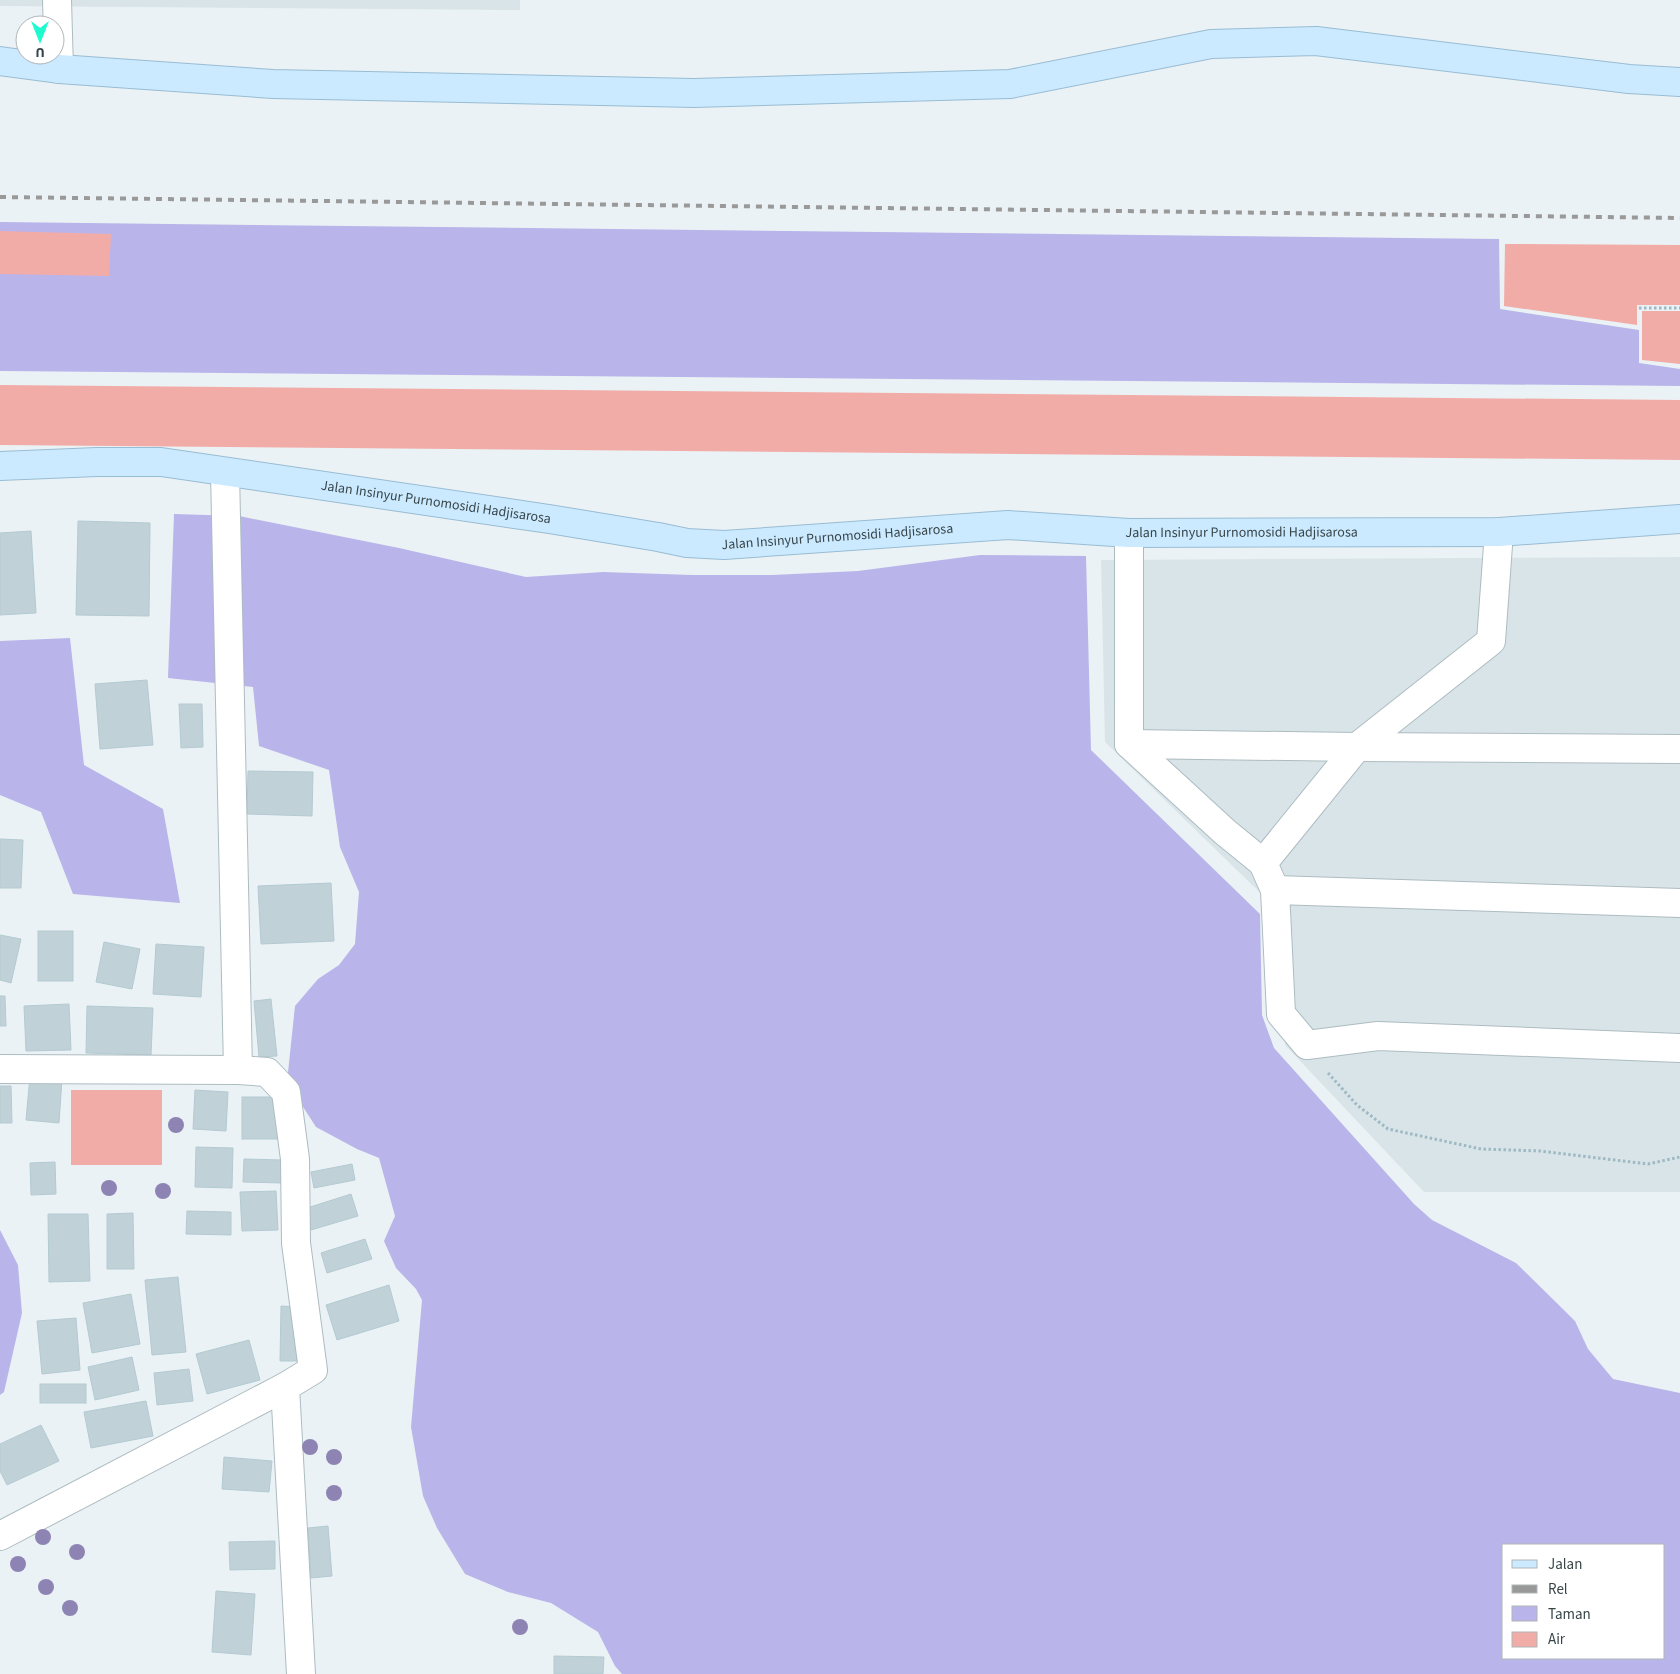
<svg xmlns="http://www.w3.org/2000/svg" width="1680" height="1674" font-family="'Source Sans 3',sans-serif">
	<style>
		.residential { fill: #d9e4e9 }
		.green { fill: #b9b4ea; fill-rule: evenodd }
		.water { fill: #f2aca8 }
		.building { fill: #c0d2d7; stroke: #b3cad2 }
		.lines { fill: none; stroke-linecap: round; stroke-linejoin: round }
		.street-casing { stroke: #adbcc1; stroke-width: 30 }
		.secondary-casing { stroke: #98bcd3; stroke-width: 30 }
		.path { stroke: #9eb9c3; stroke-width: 3; stroke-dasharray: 2.5 2.5; stroke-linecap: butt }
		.street { stroke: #fff; stroke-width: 28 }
		.secondary { stroke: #cceaff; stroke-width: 28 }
		.rail { stroke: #999; stroke-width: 4; stroke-dasharray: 6 6; stroke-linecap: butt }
		.tree { fill: #8d84b4 }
		.labels { text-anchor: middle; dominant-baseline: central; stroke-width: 5; stroke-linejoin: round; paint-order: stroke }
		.street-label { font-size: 14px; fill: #38464a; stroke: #fff }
	</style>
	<rect width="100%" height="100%" fill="#ebf2f5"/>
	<!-- residential -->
	<g class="residential">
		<path d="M0,0H520V10L0,6Z"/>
		<path d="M1680,557V1192H1424L1285,1045L1284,916L1105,742L1101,560Z"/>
	</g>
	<!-- green -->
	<g class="green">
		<path d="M0,222L1499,239L1500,309L1639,330V363L1680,369V386L0,371Z"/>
		<path d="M174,514L239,516L399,548L526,577L603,572L692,575H772L858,571L980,555L1086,556L1091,750L1260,914L1262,1015L1274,1048L1414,1204L1432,1220L1516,1263L1575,1321L1588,1349L1613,1379L1680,1393V1674H622L615,1666L598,1632L551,1603L508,1592L465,1574L437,1528L423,1496L411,1427L422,1300L416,1289L396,1268L384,1241L395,1216L379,1158L357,1149L316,1127L287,1082L295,1006L318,979L339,965L355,944L359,892L340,847L329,770L259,746L253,687L168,678ZM1504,1545H1664V1658H1504Z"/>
		<path d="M70,638L84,765L163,809L180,903L73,894L41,812L0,795V641Z"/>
		<path d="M0,1230L18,1265L22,1313L4,1392L0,1395Z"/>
	</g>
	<!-- water -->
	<g class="water">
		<path d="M0,231L111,234L109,276L0,274Z"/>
		<path d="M1505,244L1680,245V305H1637V325L1504,306Z"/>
		<path d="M1642,311H1680V364L1642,360Z"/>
		<path d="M0,385L1680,400V460L0,445Z"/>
		<rect x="71" y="1090" width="91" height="75"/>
	</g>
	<!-- building -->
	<g class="building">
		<path d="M78,521L150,523L149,616L76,615Z"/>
		<path d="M31,531L36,613L0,615V533Z"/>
		<path d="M147,680L153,745L100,749L95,684Z"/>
		<path d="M179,704H202L203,747L181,748Z"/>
		<path d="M248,771L313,772L312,816L247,814Z"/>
		<path d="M0,839L23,840L21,888H0Z"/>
		<path d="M331,883L334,941L261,944L258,886Z"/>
		<rect x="38" y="931" width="35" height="50"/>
		<path d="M0,935L21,939L11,983L0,980Z"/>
		<path d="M104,942L140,949L132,989L96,982Z"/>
		<path d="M156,944L204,947L201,997L153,994Z"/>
		<path d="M0,996H5L6,1026H0Z"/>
		<path d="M271,999L277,1056L259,1057L254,1001Z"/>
		<path d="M69,1004L71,1050L26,1051L24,1006Z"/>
		<path d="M87,1006L153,1008L151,1055L86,1053Z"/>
		<path d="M30,1076L62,1079L59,1123L26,1120Z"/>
		<path d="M0,1086H11L12,1123H0Z"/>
		<path d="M195,1090L228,1092L226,1131L193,1129Z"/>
		<rect x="242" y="1097" width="36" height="42"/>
		<path d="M196,1147L233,1148L232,1188L195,1187Z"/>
		<path d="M244,1159L283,1160L282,1183L243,1182Z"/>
		<path d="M55,1162L56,1194L31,1195L30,1163Z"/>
		<path d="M352,1164L355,1180L314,1188L311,1172Z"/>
		<path d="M276,1191L278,1230L242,1231L240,1192Z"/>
		<path d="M351,1194L358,1216L311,1230L304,1209Z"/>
		<path d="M187,1211L231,1212V1235L186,1234Z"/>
		<path d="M133,1213L134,1269H107V1214Z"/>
		<path d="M48,1214H88L90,1281L49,1282Z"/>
		<path d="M365,1239L372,1259L327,1273L321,1253Z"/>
		<path d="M178,1277L186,1352L152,1355L145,1280Z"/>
		<path d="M389,1285L399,1321L337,1340L326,1305Z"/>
		<path d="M131,1294L140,1344L92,1353L83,1303Z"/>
		<path d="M281,1306L298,1307L297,1361H280Z"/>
		<path d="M76,1318L80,1370L42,1374L37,1321Z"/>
		<path d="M249,1340L260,1380L207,1394L196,1354Z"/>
		<path d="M132,1357L139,1390L95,1400L88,1367Z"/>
		<path d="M189,1369L193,1401L157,1405L154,1373Z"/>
		<rect x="40" y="1384" width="46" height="19"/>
		<path d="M146,1401L153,1436L91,1448L84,1412Z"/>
		<path d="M41,1425L59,1461L7,1485L0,1471V1444Z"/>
		<path d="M224,1457L272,1461L269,1492L222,1489Z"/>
		<path d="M328,1526L332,1576L311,1578L308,1528Z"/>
		<path d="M275,1541V1569L230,1570L229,1542Z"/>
		<path d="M216,1591L255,1594L251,1655L212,1652Z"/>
		<path d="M554,1656L604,1657L603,1674H554Z"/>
	</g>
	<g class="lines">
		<!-- street casing -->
		<g class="street-casing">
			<g id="street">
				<path d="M57,0L59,69"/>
				<path d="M225,472L238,1070"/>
				<path d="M1499,532L1491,641L1357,747L1263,863L1275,890L1281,1014L1307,1045L1378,1036L1680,1048"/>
				<path d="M1129,533V744L1225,832L1263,863"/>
				<path d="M1129,744L1357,747L1680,749"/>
				<path d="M1275,890L1680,903"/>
				<path d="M0,1069L238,1070L267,1072L286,1092L295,1159L296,1243L313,1370L285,1387L301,1674"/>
				<path d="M0,1536L285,1387"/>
			</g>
		</g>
		<!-- secondary casing -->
		<g class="secondary-casing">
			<g id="secondary">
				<path d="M0,61L59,69L273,84L694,93L1010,84L1211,44L1316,41L1629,79L1680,82"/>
				<path id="s1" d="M0,466L97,462H161L549,519L658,537L687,543L724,545L1008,525L1129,533L1499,532L1680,519"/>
			</g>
		</g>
		<!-- path -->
		<g class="path">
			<path d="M1639,308H1680"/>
			<path d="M1328,1073L1357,1105L1388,1129L1481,1149L1540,1151L1648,1164L1680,1157"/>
		</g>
		<!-- street -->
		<use href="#street" class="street"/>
		<!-- secondary -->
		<use href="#secondary" class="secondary"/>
		<!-- rail -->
		<path class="rail" d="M0,197L1680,218"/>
	</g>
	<!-- trees -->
	<g class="tree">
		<circle cx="176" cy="1125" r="8"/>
		<circle cx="109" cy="1188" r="8"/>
		<circle cx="163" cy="1191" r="8"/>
		<circle cx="310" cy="1447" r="8"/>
		<circle cx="334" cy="1457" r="8"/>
		<circle cx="334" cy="1493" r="8"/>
		<circle cx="43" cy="1537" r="8"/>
		<circle cx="77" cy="1552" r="8"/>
		<circle cx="18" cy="1564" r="8"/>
		<circle cx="46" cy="1587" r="8"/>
		<circle cx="70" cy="1608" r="8"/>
		<circle cx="520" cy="1627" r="8"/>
	</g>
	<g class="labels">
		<!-- street labels -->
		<g class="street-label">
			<text stroke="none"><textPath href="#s1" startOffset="439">Jalan Insinyur Purnomosidi Hadjisarosa</textPath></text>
			<text stroke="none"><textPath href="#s1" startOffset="1249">Jalan Insinyur Purnomosidi Hadjisarosa</textPath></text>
			<text stroke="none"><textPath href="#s1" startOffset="844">Jalan Insinyur Purnomosidi Hadjisarosa</textPath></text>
		</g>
	</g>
	<!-- legend -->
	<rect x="1502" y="1544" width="162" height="115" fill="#ffffff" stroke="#afb5b7"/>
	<rect x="1512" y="1560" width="25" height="8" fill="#cceaff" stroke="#afb5b7"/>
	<text x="1548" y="1569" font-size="15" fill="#38464a">Jalan</text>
	<rect x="1512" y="1585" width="25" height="8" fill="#999999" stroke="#afb5b7"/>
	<text x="1548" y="1594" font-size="15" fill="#38464a">Rel</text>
	<rect x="1512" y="1606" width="25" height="15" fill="#b9b4ea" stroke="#afb5b7"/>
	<text x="1548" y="1619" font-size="15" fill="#38464a">Taman</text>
	<rect x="1512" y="1632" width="25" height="15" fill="#f2aca8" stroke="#afb5b7"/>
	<text x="1548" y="1644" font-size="15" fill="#38464a">Air</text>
	<!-- north arrow -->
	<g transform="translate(40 40) rotate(180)"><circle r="24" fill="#ffffff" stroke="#afb5b7"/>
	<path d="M0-4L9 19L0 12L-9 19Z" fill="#1cfcce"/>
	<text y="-8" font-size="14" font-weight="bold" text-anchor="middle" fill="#38464a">U</text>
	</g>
</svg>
